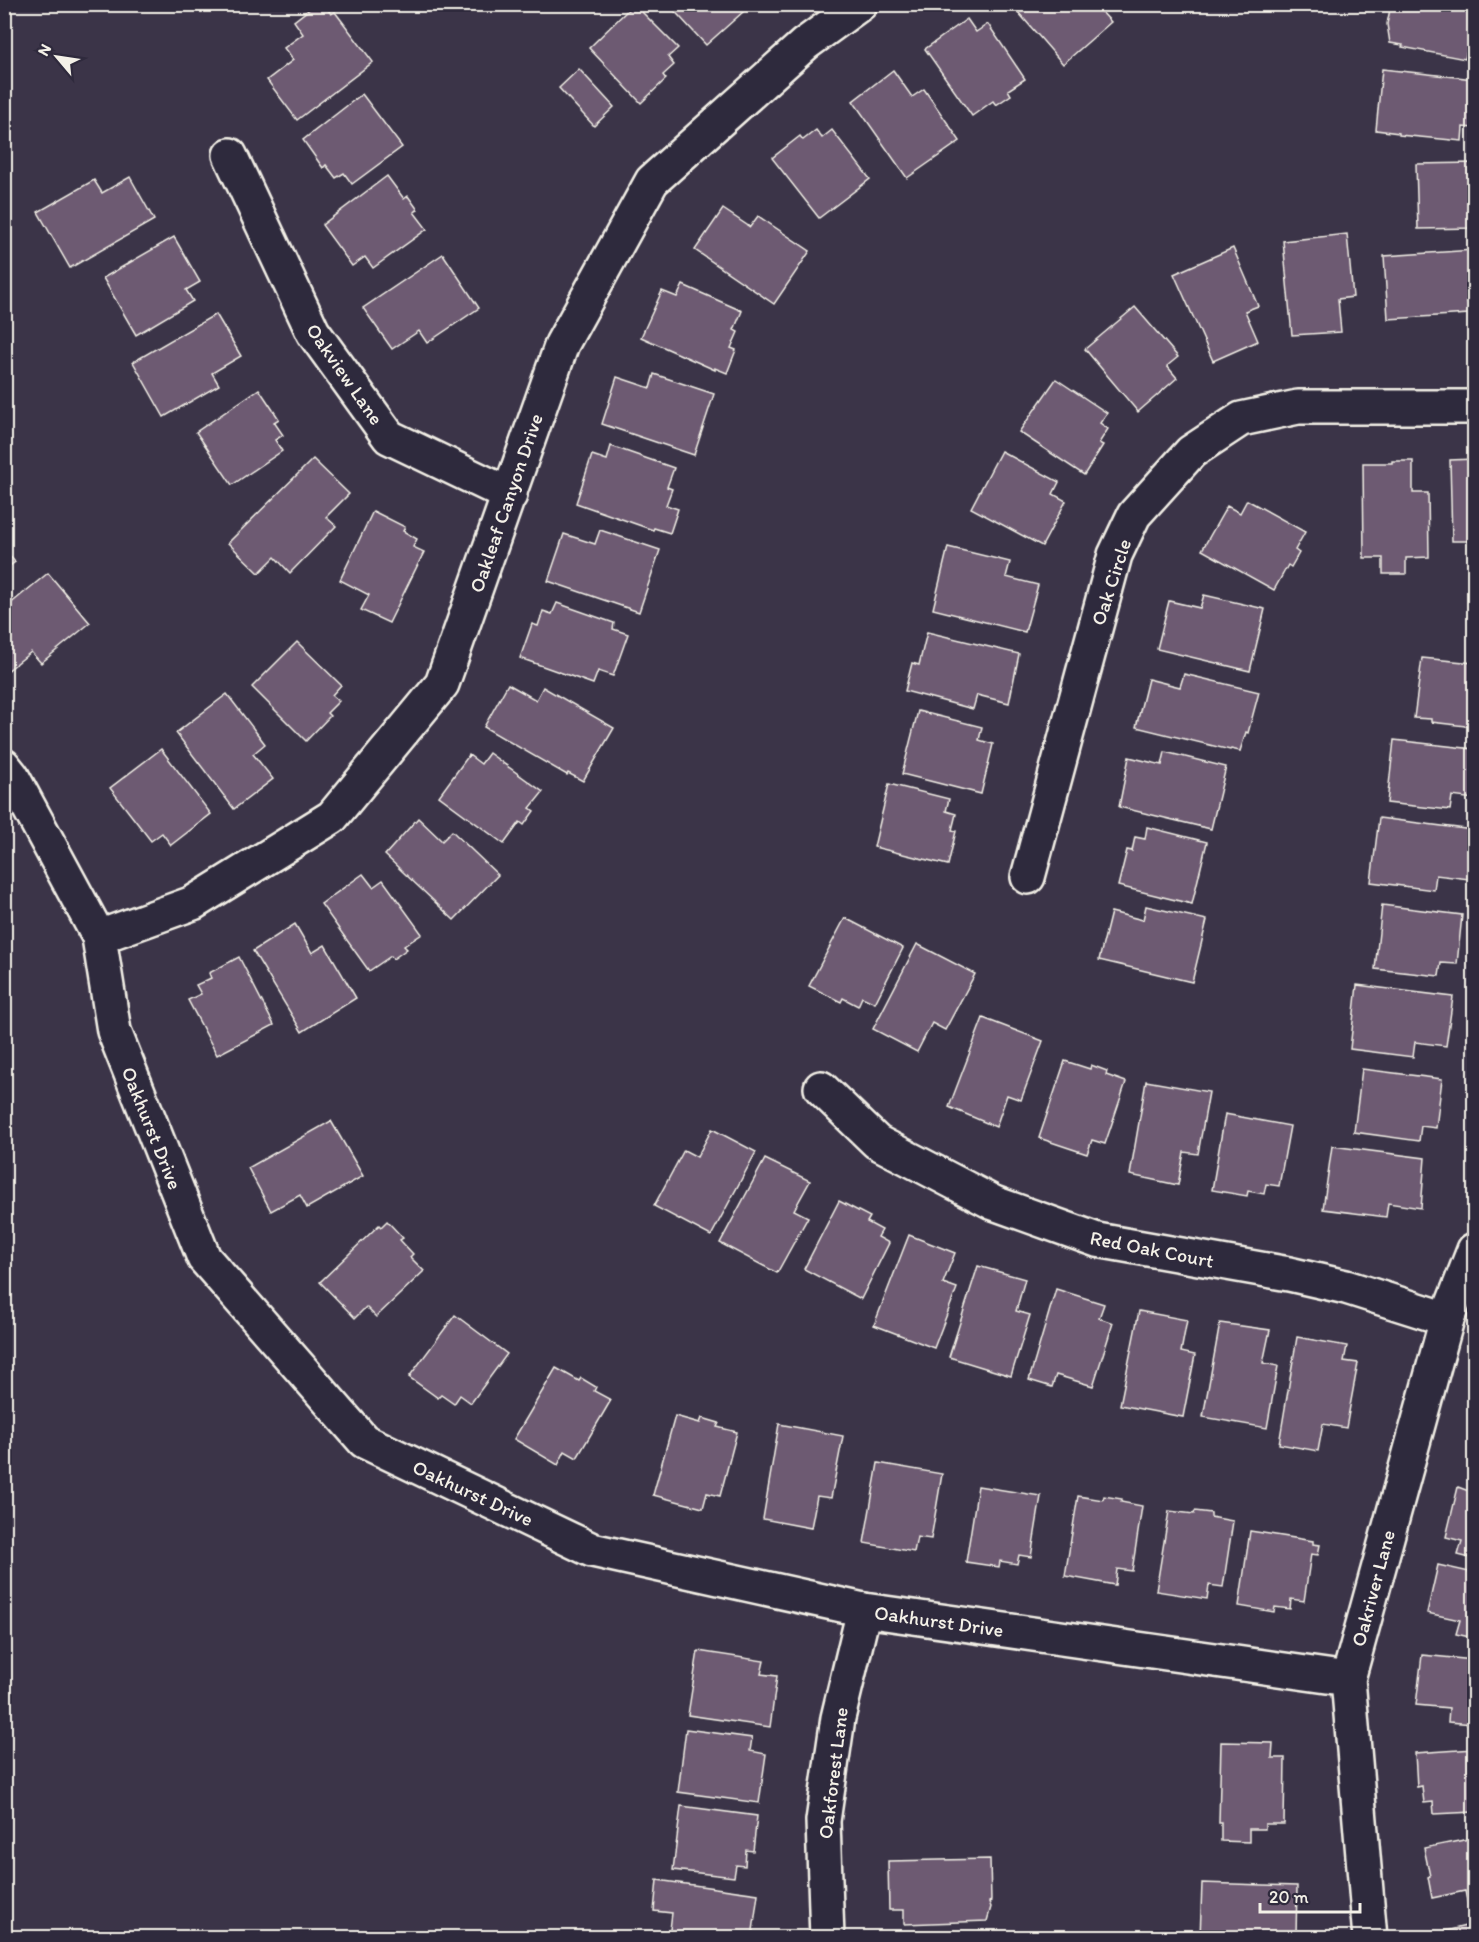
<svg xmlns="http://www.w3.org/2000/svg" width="1479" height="1942" font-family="Itim,sans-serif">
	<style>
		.building { fill: #6d5a72; stroke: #f4f1e8; stroke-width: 1.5 }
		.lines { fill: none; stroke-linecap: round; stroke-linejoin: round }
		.minor-casing { stroke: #f4f1e8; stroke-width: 38 }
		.minor { stroke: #2f2a3d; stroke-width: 33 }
		.labels { text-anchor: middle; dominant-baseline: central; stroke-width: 5; stroke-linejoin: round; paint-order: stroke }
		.street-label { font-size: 20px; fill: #f4f1e8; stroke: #2f2a3d }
	</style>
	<rect width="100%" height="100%" fill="#3b3448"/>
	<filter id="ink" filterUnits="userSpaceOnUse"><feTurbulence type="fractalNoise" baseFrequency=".0167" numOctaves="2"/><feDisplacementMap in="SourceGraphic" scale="12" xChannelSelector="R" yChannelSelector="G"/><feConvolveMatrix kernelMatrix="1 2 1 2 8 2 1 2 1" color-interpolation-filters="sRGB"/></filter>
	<g filter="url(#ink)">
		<!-- building -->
		<g class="building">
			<path d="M316,4H324L331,14L335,12L373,62L297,120L267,80L293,60L284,48L303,34L294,21Z"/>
			<path d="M634,4L678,48L668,57L674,65L663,75L666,79L641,103L589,48Z"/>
			<path d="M668,4H736L743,12L706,45Z"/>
			<path d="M1011,4H1106L1100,10L1111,22L1063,64Z"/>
			<path d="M1391,4H1474V47L1468,46L1465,59L1402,47L1403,45L1390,43L1387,24Z"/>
			<path d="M967,19L976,32L988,24L1025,79L1008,90L1011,95L996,105L993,101L972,116L925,49Z"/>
			<path d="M579,69L614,107L594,126L559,88Z"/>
			<path d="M1382,69L1474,79V128L1463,127L1462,141L1399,135V133L1376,130Z"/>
			<path d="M893,70L912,97L924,89L960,141L907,178L853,101Z"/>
			<path d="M362,94L402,147L352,184L344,173L336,178L326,165L323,168L303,140Z"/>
			<path d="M816,130L822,138L832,130L870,179L819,218L772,158L800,136L803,140Z"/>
			<path d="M1474,163V228L1418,229L1416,164Z"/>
			<path d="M387,176L404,199L408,196L418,210L414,212L427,229L373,268L365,257L352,266L322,225Z"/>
			<path d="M130,177L154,220L70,268L38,212L94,180L102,193Z"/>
			<path d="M723,209L750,227L758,216L810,251L774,304L695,250Z"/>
			<path d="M1347,234L1353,297L1338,299L1341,332L1292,335L1283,241Z"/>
			<path d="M174,237L200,282L186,290L193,301L136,335L103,278Z"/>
			<path d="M1233,248L1258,306L1245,311L1258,341L1213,361L1174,274Z"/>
			<path d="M1474,250V299L1467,300L1469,314L1388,319L1384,256Z"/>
			<path d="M443,254L479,308L427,343L419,331L392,349L363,308Z"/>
			<path d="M683,285L742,311L734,330L738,332L731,348L736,350L727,373L715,368V370L641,337L662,291L677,297Z"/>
			<path d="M1135,307L1178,357L1167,366L1177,378L1138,412L1085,349Z"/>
			<path d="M216,314L241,356L212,373L219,385L164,417L133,362Z"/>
			<path d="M654,374L714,394L694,455L602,424L617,377L650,388Z"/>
			<path d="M1056,379L1107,413L1100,423L1108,429L1099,443L1103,445L1084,475L1019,432Z"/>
			<path d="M259,389L279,419L274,422L283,435L275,440L282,451L232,485L196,432Z"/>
			<path d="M611,446L674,468L667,487L672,489L666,505L678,509L670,533L654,528L653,530L576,503L592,455L607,460Z"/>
			<path d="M1001,451L1059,482L1053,494L1066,501L1042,546L971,508Z"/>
			<path d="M313,459L349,494L326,517L336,526L290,573L275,557L259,573L228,543Z"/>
			<path d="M1474,459V541H1452L1450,460Z"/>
			<path d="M1392,461H1413V493H1428L1429,557L1406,558V574H1383V558H1364L1363,463H1392Z"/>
			<path d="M1247,500L1305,532L1295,550L1299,553L1291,567L1288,565L1274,590L1202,550L1227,506L1240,513Z"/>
			<path d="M373,511L405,527L403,531L417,539L413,547L424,552L389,623L361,610L369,595L340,580Z"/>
			<path d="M600,530L660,550L639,612L548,581L564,534L595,544Z"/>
			<path d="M948,547L1010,562L1006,577L1038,585L1025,632L933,609Z"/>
			<path d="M4,549L15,562L4,570Z"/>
			<path d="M48,573L90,623L41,663L31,652L6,672L4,609Z"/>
			<path d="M1204,595L1265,609L1250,671L1157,649L1169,601L1200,608Z"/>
			<path d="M557,603L614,623L613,629L628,634L613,676L598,671L593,684L520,658L532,624L538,626L543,611L552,614Z"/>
			<path d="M927,632L1019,654L1009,703L977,695L973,709L905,691L912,663L919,665Z"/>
			<path d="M297,642L341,685L332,695L339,701L327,713L330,716L306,741L252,687Z"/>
			<path d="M1422,658L1474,663V727L1431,722V719L1414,718Z"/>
			<path d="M1184,674L1259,692L1248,733L1246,732L1240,751L1231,749L1230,750L1136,727L1148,679L1180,687Z"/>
			<path d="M508,684L536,700L543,687L614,728L583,781L568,773L567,775L484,727Z"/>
			<path d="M227,694L265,744L253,754L273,779L234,809L176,733Z"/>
			<path d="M918,711L982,727L979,740L993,744L981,794L902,774Z"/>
			<path d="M1394,740L1474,749V799L1452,796L1450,810L1387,803Z"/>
			<path d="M161,749L211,814L171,845L162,833L151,841L110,788Z"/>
			<path d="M1165,752L1226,767L1211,829L1119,807L1129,757L1162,765Z"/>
			<path d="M489,753L543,792L530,808L534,811L524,825L520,822L504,844L439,796L469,755L481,764Z"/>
			<path d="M889,784L949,799L946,811L956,814L952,830L956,831L948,865L874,847Z"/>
			<path d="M418,818L442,841L452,831L498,875L454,920L385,855Z"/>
			<path d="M1379,818L1473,830L1469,879L1436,875L1434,890L1371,882Z"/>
			<path d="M1147,827L1207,842L1192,904L1118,886L1127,850L1132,851L1135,837L1145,839Z"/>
			<path d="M363,874L373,887L383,880L422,934L404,946L407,949L393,959L391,956L369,971L321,904Z"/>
			<path d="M1382,905L1462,915L1457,964L1441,963L1439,976L1375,969Z"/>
			<path d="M1146,906L1207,920L1192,982L1099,960L1111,912L1143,920Z"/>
			<path d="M845,918L903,948L875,1003L862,997L858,1006L843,998L841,1002L809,986Z"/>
			<path d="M295,924L312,953L325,945L356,998L302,1032L253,951Z"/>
			<path d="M917,944L975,974L945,1030L932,1023L917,1052L873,1029Z"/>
			<path d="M239,957L274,1025L217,1055L188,1000L201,994L196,985L211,978L209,973Z"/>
			<path d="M1357,985L1453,997L1446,1046L1415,1042L1413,1057L1350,1049Z"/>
			<path d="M983,1018L1043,1041L1021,1100L1007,1095L996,1127L949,1107Z"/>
			<path d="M1065,1061L1090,1069L1091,1065L1107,1071L1106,1075L1126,1082L1105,1144L1092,1140L1087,1154L1039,1138Z"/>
			<path d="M1362,1069L1442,1079L1436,1128L1421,1126L1419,1141L1354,1132Z"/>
			<path d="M1146,1081L1209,1092L1198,1154L1184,1152L1178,1185L1130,1175Z"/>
			<path d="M1225,1114L1290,1126L1279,1186L1266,1184L1264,1194L1248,1191L1247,1196L1212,1190Z"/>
			<path d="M331,1121L363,1176L307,1208L300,1195L271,1211L248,1168Z"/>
			<path d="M712,1129L756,1152L711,1236L654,1206L684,1150L697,1157Z"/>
			<path d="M1332,1146L1425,1158L1421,1208L1388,1203L1386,1217L1323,1209Z"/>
			<path d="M765,1159L810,1181L794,1210L808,1217L777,1273L720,1243Z"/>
			<path d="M839,1201L870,1217L867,1222L882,1230L878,1237L889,1243L861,1299L804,1269Z"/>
			<path d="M387,1221L403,1238L400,1240L413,1254L410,1257L424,1271L376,1317L366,1307L355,1318L320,1282L379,1225L381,1227Z"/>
			<path d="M909,1235L955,1253L943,1283L957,1288L934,1348L874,1325Z"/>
			<path d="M978,1266L1025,1279L1016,1311L1030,1315L1011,1376L949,1357Z"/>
			<path d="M1056,1289L1104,1304L1099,1318L1113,1323L1093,1386L1056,1375L1052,1387L1029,1380Z"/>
			<path d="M1139,1311L1187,1320L1181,1352L1195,1355L1183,1417L1120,1405Z"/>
			<path d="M455,1315L507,1354L471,1403L460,1395L454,1404L441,1395L438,1398L409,1377Z"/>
			<path d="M1220,1323L1270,1330L1263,1363L1278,1366L1267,1428L1203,1417Z"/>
			<path d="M1297,1337L1347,1346L1344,1361L1358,1363L1346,1428L1323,1424L1318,1451L1279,1444Z"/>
			<path d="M556,1368L579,1381L581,1378L596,1387L594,1391L611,1400L577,1458L565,1451L558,1465L514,1439Z"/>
			<path d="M675,1416L700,1423L702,1418L719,1423L717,1427L737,1432L720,1496L707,1493L703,1508L653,1495Z"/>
			<path d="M779,1424L843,1436L831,1498L817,1496L811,1528L763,1519Z"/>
			<path d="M878,1463L942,1474L931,1539L917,1537L914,1552L864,1543Z"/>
			<path d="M978,1486L1041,1496L1031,1557L1019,1555L1017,1564L1000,1561L999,1567L966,1562Z"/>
			<path d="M1458,1487L1474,1493V1559L1458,1555L1462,1541L1446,1537Z"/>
			<path d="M1078,1496L1103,1500L1104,1496L1122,1499L1121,1502L1142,1506L1132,1571L1117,1569L1115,1585L1065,1576Z"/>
			<path d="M1169,1511L1194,1514L1195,1511L1211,1513V1517L1233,1521L1223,1587L1209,1585L1207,1599L1156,1591Z"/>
			<path d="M1250,1531L1313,1541V1544L1320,1545L1318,1555L1311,1554L1304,1601L1291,1599L1290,1609L1275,1607L1274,1612L1239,1606Z"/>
			<path d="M1438,1565L1474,1573V1638L1456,1634L1460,1620L1427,1613Z"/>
			<path d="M698,1651L764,1661L761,1674L777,1676L770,1727L688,1715Z"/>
			<path d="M1422,1655L1474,1660V1724L1448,1722L1449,1708L1416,1705Z"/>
			<path d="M686,1729L752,1738L750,1751L766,1754L759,1803L678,1792Z"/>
			<path d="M1221,1742L1273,1743L1272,1758H1285L1284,1824H1265V1829H1249V1842L1221,1841V1823H1219Z"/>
			<path d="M1474,1749V1812L1434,1814L1433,1802L1424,1803L1422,1786L1417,1787L1415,1753Z"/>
			<path d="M681,1806L757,1816L753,1851L746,1850L745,1866L736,1865L734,1877L673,1870Z"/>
			<path d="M1474,1838V1904L1468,1905L1465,1891L1432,1898L1428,1877L1430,1876L1424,1848Z"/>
			<path d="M990,1859L991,1901L989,1902L991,1907L987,1921L904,1924V1910H889L888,1861Z"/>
			<path d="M657,1880L758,1894L752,1938H669L672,1913L654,1911Z"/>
			<path d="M1202,1883L1297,1886L1296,1936L1200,1938Z"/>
			<path d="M1474,1924V1938H1442L1441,1932Z"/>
		</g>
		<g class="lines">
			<!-- minor casing -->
			<g class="minor-casing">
				<g id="minor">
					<path d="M230,155L313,332L389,437L510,495"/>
					<path d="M4,766L12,776L99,937L114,1031L204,1258L364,1441L592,1550L864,1610L1348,1679"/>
					<path d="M1028,877L1115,555L1134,515L1191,452L1241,419L1298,407H1474"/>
					<path d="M99,937L193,903L332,817L442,684L562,344L652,181L805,44L860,4"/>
					<path d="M821,1088L877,1142L994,1203L1097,1240L1289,1274L1346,1287L1447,1319"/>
					<path d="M827,1938L823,1821L838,1718L864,1610"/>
					<path d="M1370,1938L1348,1679L1447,1319L1474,1250"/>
				</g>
			</g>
			<!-- minor -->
			<use href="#minor" class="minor"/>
		</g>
	</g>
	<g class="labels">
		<!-- street labels -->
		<g class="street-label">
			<text transform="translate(345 374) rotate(55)">Oakview Lane</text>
			<text transform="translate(506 503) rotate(-71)">Oakleaf Canyon Drive</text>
			<text transform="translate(1111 582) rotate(-72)">Oak Circle</text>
			<text transform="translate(152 1128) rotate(68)">Oakhurst Drive</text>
			<text transform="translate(1152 1249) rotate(11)">Red Oak Court</text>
			<text transform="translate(473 1493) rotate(25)">Oakhurst Drive</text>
			<text transform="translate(1373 1588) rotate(-75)">Oakriver Lane</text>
			<text transform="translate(939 1621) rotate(8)">Oakhurst Drive</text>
			<text transform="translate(833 1773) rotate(-83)">Oakforest Lane</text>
		</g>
	</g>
	<!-- margin -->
	<rect width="1479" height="1942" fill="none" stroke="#2f2a3d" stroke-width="24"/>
	<rect x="12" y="12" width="1455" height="1918" fill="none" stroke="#f4f1e8" stroke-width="2" filter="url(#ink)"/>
	<!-- north arrow -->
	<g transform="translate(57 57) rotate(299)" stroke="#2f2a3d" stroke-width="4.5" paint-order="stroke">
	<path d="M0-4.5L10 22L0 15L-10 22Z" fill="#f4f1e8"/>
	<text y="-9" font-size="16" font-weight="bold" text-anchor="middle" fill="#f4f1e8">N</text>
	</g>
	<!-- scale -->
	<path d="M1260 1903v9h100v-9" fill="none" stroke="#f4f1e8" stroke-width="3"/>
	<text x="1269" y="1903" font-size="18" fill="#f4f1e8" stroke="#2f2a3d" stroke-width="4.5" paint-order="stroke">20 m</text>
</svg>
